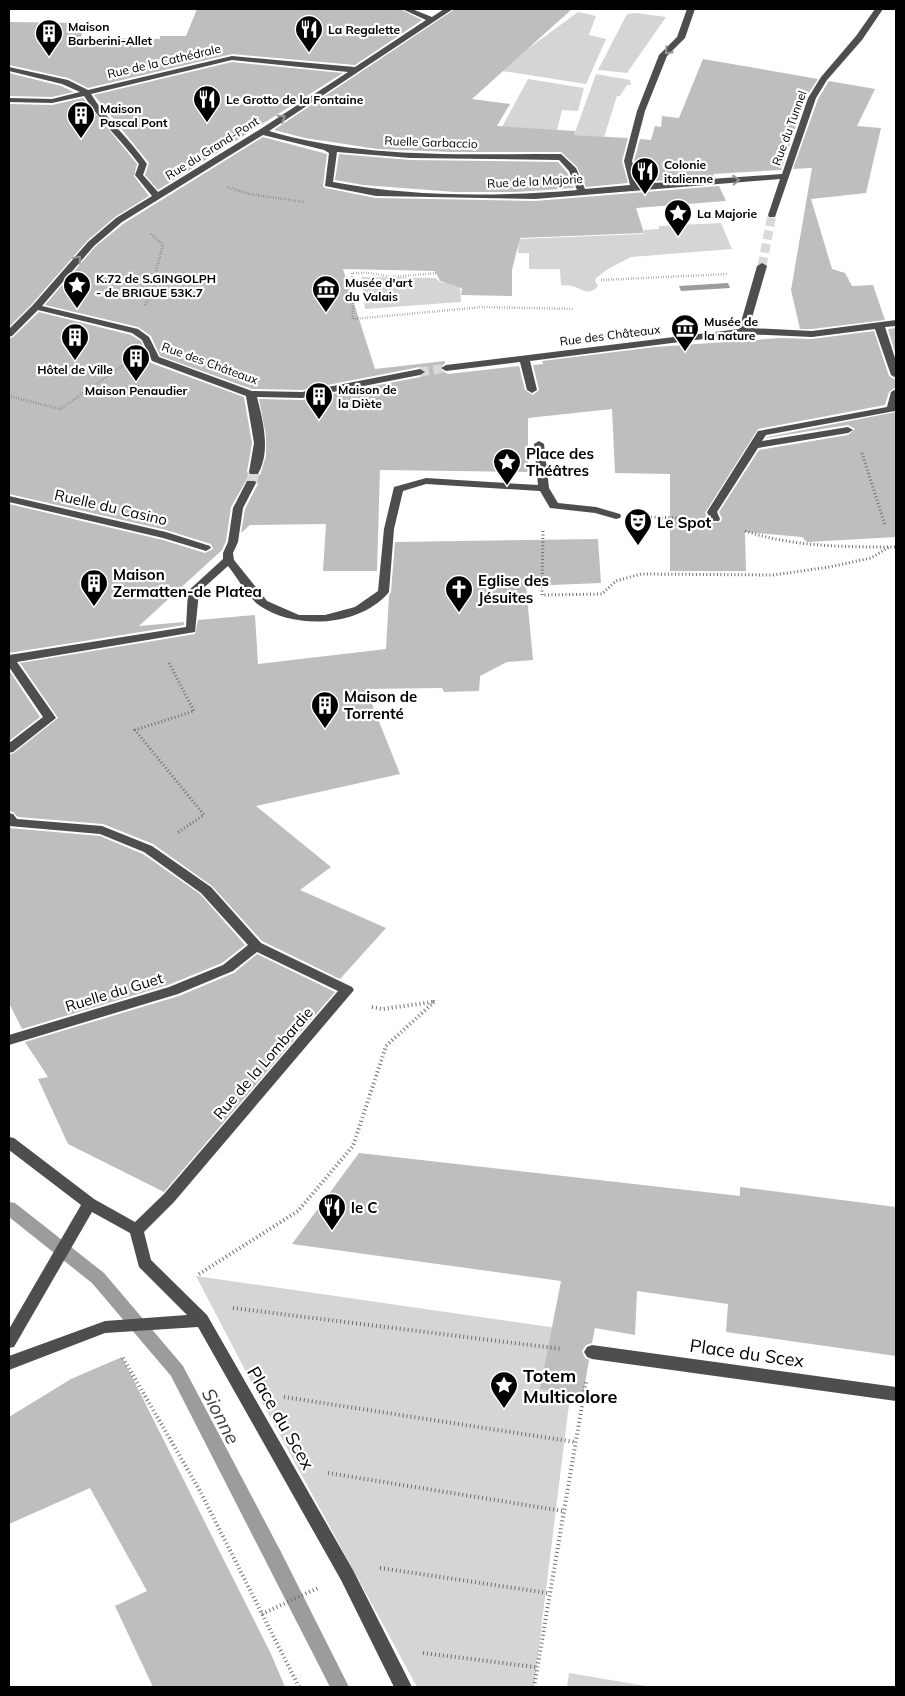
<svg xmlns="http://www.w3.org/2000/svg" width="905" height="1696" font-family="Mulish,sans-serif">
	<style>
		.green { fill: #d5d5d5 }
		.water { fill: #9c9c9c }
		.lines { fill: none; stroke-linecap: round; stroke-linejoin: round }
		.stream { fill: #9c9c9c; fill-rule: evenodd }
		.building { fill: #bebebe }
		.minor-tunnel-far1 { stroke: #d9d9d9; stroke-width: 9; stroke-dasharray: 9 4.5; stroke-linecap: butt }
		.minor-tunnel { stroke: #d9d9d9; stroke-width: 11; stroke-dasharray: 11 5.5; stroke-linecap: butt }
		.path-far2 { stroke: #707070; stroke-width: 2.5; stroke-dasharray: 0.5 2; stroke-linecap: butt }
		.path-far1 { stroke: #707070; stroke-width: 3; stroke-dasharray: 1 2.5; stroke-linecap: butt }
		.path { stroke: #707070; stroke-width: 4; stroke-dasharray: 1 3; stroke-linecap: butt }
		.minor { fill: #4e4e4e; fill-rule: evenodd }
		.oneway { stroke: #959595 }
		.labels { text-anchor: middle; dominant-baseline: central; stroke-width: 4.5; stroke-linejoin: round; paint-order: stroke }
		.far-poi-label { font-size: 12px; font-weight: bold; fill: #000; stroke: #fff; text-anchor: start }
		.far-street-label { font-size: 12px; fill: #000; stroke: #fff }
		.poi-label { font-size: 15px; font-weight: bold; fill: #000; stroke: #fff; text-anchor: start }
		.street-label { font-size: 15px; fill: #000; stroke: #fff }
		.near-street-label { font-size: 18px; fill: #000; stroke: #fff }
		.near-poi-label { font-size: 18px; font-weight: bold; fill: #000; stroke: #fff; text-anchor: start }
		.near-water-label { font-size: 19px; font-style: italic; fill: #3d3d3d; stroke: #fff }
	</style>
	<rect width="100%" height="100%" fill="#fff"/>
	<!-- green -->
	<g class="green">
		<path d="M578,12L596,16L589,35L606,39L586,84L496,70L523,48H529Z"/>
		<path d="M636,13L666,17L627,73L598,70L627,14Z"/>
		<path d="M596,74L630,80L631,85H627L620,96H617L604,137L574,135Z"/>
		<path d="M528,79L584,88L578,111L562,110L557,130L502,127Z"/>
		<path d="M721,223L732,249L631,257L608,269L596,278L595,281L598,286C589,296 584,290 575,287C571,285 565,286 561,285L560,269H529V253H518L519,239L644,234V230L659,229V226Z"/>
		<path d="M361,277L436,278L440,282L460,285L461,302L365,309Z"/>
		<path d="M196,1276L578,1331L534,1687H417L257,1393Z"/>
		<path d="M569,1673L652,1687H567Z"/>
	</g>
	<!-- water -->
	<path class="water" d="M728,283L730,288L681,291L679,286Z"/>
	<g class="lines">
		<!-- stream -->
		<path class="stream" d="M9,1202L15,1203L104,1273L183,1366L281,1552L349,1687H330L171,1376L92,1283L9,1217Z"/>
	</g>
	<!-- building -->
	<g class="building">
		<path d="M197,9H400L422,20L355,65L232,54L88,88L68,78L9,65V22L86,23L81,37L160,39V36H186Z"/>
		<path d="M455,9H572L472,99L510,104L497,126L575,131L574,135L628,138L622,161L628,183L586,187L577,167L561,152H451L377,149L305,138L274,130Z"/>
		<path d="M703,59L818,79L806,97L781,170L713,174L715,177L640,182L634,161L640,139L651,140L655,126L661,127L662,116L679,118Z"/>
		<path d="M232,62L343,73L158,190L145,175L149,163L94,95Z"/>
		<path d="M9,73L61,86L74,92L52,97L9,96Z"/>
		<path d="M829,81L875,89L857,126L881,128L866,193L811,199L832,269L845,273L852,286L873,285L885,320L812,329H800L791,290L812,168L793,169L818,99Z"/>
		<path d="M83,98L137,164L134,176L149,196L115,217L87,241L32,304L9,327V104L52,105Z"/>
		<path d="M263,137L327,154L323,186L325,188L376,198L535,201L719,186L726,201L636,208L644,233L520,238L512,270V296L461,295L462,288L440,281L435,271L343,269L375,369L445,361V363L439,369L448,374L519,366L525,390L533,395L539,390L533,365L543,364L542,361L655,347L781,338L812,339L874,331L889,376L896,380V387L889,392L885,405L758,429L705,513L711,523L721,522L722,518L719,512L759,450L848,435L855,429L848,425L766,438L767,437L896,412V537L807,542L802,537L745,532L746,571H670V474L615,473L612,409L528,418V472L380,470L377,571H323L326,524L250,525L241,533L245,509L258,484L255,479H247L231,507L226,541L222,550L139,626L184,622V625L9,653V504L163,540L205,553L213,549L211,544L166,530L9,494V339L13,337L39,312L131,335L141,341L151,363L244,397L252,443L247,472L250,476L260,475L266,456V436L259,399L302,400L420,377L427,373L420,367L302,390L252,389L160,356L151,336L138,327L45,305L95,247L123,224Z"/>
		<path d="M339,154L410,160L558,162L567,172L574,188L516,192H455L363,185L335,180Z"/>
		<path d="M896,328V356L888,329Z"/>
		<path d="M598,539L601,583L526,586L533,660L507,662L480,676L479,691L444,692L442,688L366,689L400,774L256,806L331,867L300,890L386,928L340,979L262,941L212,886L153,844L103,824L18,817L13,812L9,811V755L14,753L58,718L20,663L195,634L198,620L255,615L258,664L386,649L389,595L391,592L395,542Z"/>
		<path d="M9,670L40,717L9,741Z"/>
		<path d="M9,828L100,836L143,854L200,894L245,945L222,963L168,985L22,1029L9,1003Z"/>
		<path d="M257,954L335,992L164,1192L68,1144L38,1079L48,1077L25,1042L179,996L234,973Z"/>
		<path d="M359,1153L740,1196V1187L896,1207V1356L726,1332L728,1304L637,1291L635,1335L595,1328L592,1343L586,1345L582,1351L585,1358L589,1360L583,1395L540,1389L561,1281L292,1244Z"/>
		<path d="M122,1357L271,1654L285,1687H153L115,1606L147,1591L90,1488L9,1524V1417L71,1379Z"/>
	</g>
	<g class="lines">
		<!-- minor-tunnel-far1 -->
		<g class="minor-tunnel-far1">
			<path d="M762,266L772,215"/>
			<path d="M420,372L446,368"/>
		</g>
		<!-- minor-tunnel -->
		<path class="minor-tunnel" d="M251,483L254,472"/>
		<!-- path-far2 -->
		<g class="path-far2">
			<path d="M227,187L249,194L304,202"/>
			<path d="M151,234L163,245L156,271"/>
			<path d="M436,273L391,277L371,273H352L353,319L483,307L573,309"/>
			<path d="M601,280L728,274"/>
			<path d="M145,305L154,285"/>
			<path d="M9,396L60,409L125,364"/>
		</g>
		<!-- path-far1 -->
		<g class="path-far1">
			<path d="M862,453L885,525"/>
			<path d="M644,517L685,518"/>
			<path d="M543,531L542,595L602,594L616,581L641,574L773,575L829,567L871,558L889,547"/>
			<path d="M745,531C795,547 844,547 896,547"/>
			<path d="M169,663L194,711L135,730L204,815L177,833"/>
		</g>
		<!-- path -->
		<g class="path">
			<path d="M372,1007L382,1009L433,1002"/>
			<path d="M199,1274L298,1211L353,1146L386,1046L434,1002L436,1003"/>
			<path d="M233,1308L562,1349"/>
			<path d="M123,1358L200,1491L299,1687"/>
			<path d="M284,1397L575,1442"/>
			<path d="M328,1473L563,1511"/>
			<path d="M380,1568L548,1593"/>
			<path d="M262,1614L318,1588"/>
			<path d="M423,1653L535,1667"/>
			<path d="M534,1687L586,1382"/>
		</g>
		<!-- minor -->
		<g class="minor">
			<path d="M402,9H412L432,17L444,9H453L269,131C364,159 463,154 561,154L576,168L585,189L630,185L624,161L637,111L659,55L677,37L687,9H695L685,38L667,56L645,111L632,161L639,184L782,174L808,98L821,77L856,36L875,9H883L862,40L827,80L816,98L775,217H769L768,215L780,179L535,199L376,196L325,186L329,153L324,150L263,135L122,222L94,246L42,306L138,329L149,337L159,357L252,391L302,392L420,369L425,372L420,375L302,398L257,397C263,421 271,451 258,474H250L249,472L254,443L246,396L152,361L142,340L132,333L38,310L12,336L9,337V329L33,305L88,242L116,218L152,196L135,175L139,164C121,140 100,121 84,96L52,103L9,102V98L52,99L80,92L62,84L9,71V67L68,80L88,90L232,56L355,67L426,20ZM232,60L348,72L259,130L158,192L143,175L147,164C130,139 107,120 91,94ZM337,152L410,158L559,160L569,171L577,190C497,197 412,197 333,182Z"/>
			<path d="M762,263L767,266L749,328L812,331L896,320V326L885,327L896,361V378L891,375L875,329L812,337L743,334L530,361L537,390L532,393L527,390L520,362L446,371L441,368L446,365L739,329L757,266Z"/>
			<path d="M896,389V408L895,411L766,435L762,441L848,427L853,430L848,433L758,448L717,512L720,519L719,521H711L707,512L758,431L887,407L891,392Z"/>
			<path d="M539,441L544,444L549,488L558,503L596,507L620,514L621,516L620,518L616,519L595,513L550,508L540,491L426,484L403,491L394,529L389,592C360,627 296,630 260,606C249,599 237,577 228,566L199,592L195,632L17,662L56,718L13,752L9,753V743L43,717L9,667V655L186,627L188,591L223,559V553L228,542L233,508L247,481H255L256,483L243,508L238,542L233,553L234,560L267,601L299,615H325L355,607L378,591L384,529L394,487L426,478L538,485L534,444Z"/>
			<path d="M9,496L166,532L210,546L211,548L206,551L163,538L9,502Z"/>
			<path d="M9,813L13,814L17,819L102,826L152,846L211,887L261,943L352,987L354,990L174,1202L144,1232L151,1260L207,1315L353,1570L412,1687H394L341,1580L198,1327L105,1333L9,1370V1356L105,1321L187,1315L139,1267L130,1233L92,1212L14,1347L9,1348V1329L81,1205L9,1150V1137L14,1138L94,1199L135,1222L164,1194L338,991L257,952L233,971L178,994L9,1045V1035L169,987L223,965L248,945L201,893L144,852L100,834L9,826Z"/>
			<path d="M592,1345L896,1387V1401L592,1359L587,1357L584,1352L587,1347Z"/>
		</g>
	</g>
	<!-- one-way arrows -->
	<defs><path id="oneway-chevron" d="M-2-3.5L2.5 0L-2 3.5" fill="none" stroke-width="1.6" stroke-linecap="round" stroke-linejoin="round" transform="scale(1.25)"/></defs>
	<g class="oneway">
		<use href="#oneway-chevron" transform="translate(668 51) rotate(133)"/>
		<use href="#oneway-chevron" transform="translate(282 118) rotate(-33)"/>
		<use href="#oneway-chevron" transform="translate(736 180) rotate(-4)"/>
		<use href="#oneway-chevron" transform="translate(78 259) rotate(-49)"/>
	</g>
	<!-- icons -->
	<defs>
		<g id="restaurant-pin" transform="scale(1.4375)"><path d="M0 17L-7.5 6A9.5 9.5 0 1 1 7.5 6Z" fill="#000" stroke="#fff"/><path d="M-5-6h1v4h1v-4h1v4h1v-4h1v5L-1.5 .5V6h-2V.5L-5-1ZM5-6V6H3V1.5H1.5Q1.5-4 5-6Z" fill="#fff"/></g>
		<g id="building-pin" transform="scale(1.4375)"><path d="M0 17L-7.5 6A9.5 9.5 0 1 1 7.5 6Z" fill="#000" stroke="#fff"/><path d="M-4-6H4V6H1V3H-1V6H-4ZM-2.5-4.3h1.7v1.8h-1.7ZM.8-4.3h1.7v1.8H.8ZM-2.5-1h1.7V.8h-1.7ZM.8-1h1.7V.8H.8Z" fill="#fff"/></g>
		<g id="sight-pin" transform="scale(1.4375)"><path d="M0 17L-7.5 6A9.5 9.5 0 1 1 7.5 6Z" fill="#000" stroke="#fff"/><path d="M0-6L1.8-2.2L6-1.7L2.9 1.2L3.7 5.4L0 3.3L-3.7 5.4L-2.9 1.2L-6-1.7L-1.8-2.2Z" fill="#fff"/></g>
		<g id="museum-pin" transform="scale(1.4375)"><path d="M0 17L-7.5 6A9.5 9.5 0 1 1 7.5 6Z" fill="#000" stroke="#fff"/><path d="M0-6L6-3V-2H-6V-3ZM-5-1h2V3h-2ZM-1-1h2V3h-2ZM3-1h2V3H3ZM-6 4H6V6H-6Z" fill="#fff"/></g>
		<g id="theatre-pin" transform="scale(1.4375)"><path d="M0 17L-7.5 6A9.5 9.5 0 1 1 7.5 6Z" fill="#000" stroke="#fff"/><path d="M-5-5.5Q0-4 5-5.5V0Q5 5 0 6Q-5 5-5 0ZM-3.3-2.5H-1v1.5H-3.3ZM1-2.5H3.3v1.5H1ZM-2.8 1Q0 5.5 2.8 1Z" fill="#fff"/></g>
		<g id="church-pin" transform="scale(1.4375)"><path d="M0 17L-7.5 6A9.5 9.5 0 1 1 7.5 6Z" fill="#000" stroke="#fff"/><path d="M-1.2-6h2.4v3.5h3.3v2.4h-3.3V6h-2.4V-.1h-3.3v-2.4h3.3Z" fill="#fff"/></g>
	</defs>
	<g fill-rule="evenodd">
		<use href="#restaurant-pin" x="309" y="29"/>
		<use href="#building-pin" x="49" y="33"/>
		<use href="#restaurant-pin" x="207" y="99"/>
		<use href="#building-pin" x="81" y="115"/>
		<use href="#restaurant-pin" x="645" y="171"/>
		<use href="#sight-pin" x="678" y="213"/>
		<use href="#sight-pin" x="77" y="285"/>
		<use href="#museum-pin" x="326" y="289"/>
		<use href="#museum-pin" x="685" y="328"/>
		<use href="#building-pin" x="75" y="337"/>
		<use href="#building-pin" x="136" y="358"/>
		<use href="#building-pin" x="319" y="396"/>
		<use href="#sight-pin" x="507" y="462"/>
		<use href="#theatre-pin" x="638" y="522"/>
		<use href="#building-pin" x="94" y="583"/>
		<use href="#church-pin" x="459" y="589"/>
		<use href="#building-pin" x="325" y="705"/>
		<use href="#restaurant-pin" x="332" y="1207"/>
		<use href="#sight-pin" x="504" y="1385"/>
	</g>
	<g class="labels">
		<!-- far-poi labels -->
		<g class="far-poi-label">
			<text x="68" y="26">Maison<tspan x="68" dy="14">Barberini-Allet</tspan></text>
			<text x="328" y="29">La Regalette</text>
			<text x="226" y="99">Le Grotto de la Fontaine</text>
			<text x="100" y="108">Maison<tspan x="100" dy="14">Pascal Pont</tspan></text>
			<text x="664" y="164">Colonie<tspan x="664" dy="14">italienne</tspan></text>
			<text x="697" y="213">La Majorie</text>
			<text x="96" y="278">K.72 de S.GINGOLPH<tspan x="96" dy="14">- de BRIGUE 53K.7</tspan></text>
			<text x="345" y="282">Musée d'art<tspan x="345" dy="14">du Valais</tspan></text>
			<text x="704" y="321">Musée de<tspan x="704" dy="14">la nature</tspan></text>
			<text x="75" y="369" text-anchor="middle">Hôtel de Ville</text>
			<text x="338" y="389">Maison de<tspan x="338" dy="14">la Diète</tspan></text>
			<text x="136" y="390" text-anchor="middle">Maison Penaudier</text>
		</g>
		<!-- far-street labels -->
		<g class="far-street-label">
			<text transform="translate(164 61) rotate(-13)">Rue de la Cathédrale</text>
			<text transform="translate(789 128) rotate(-70)">Rue du Tunnel</text>
			<text transform="translate(431 142) rotate(2)">Ruelle Garbaccio</text>
			<text transform="translate(212 148) rotate(-32)">Rue du Grand-Pont</text>
			<text transform="translate(535 181) rotate(-3)">Rue de la Majorie</text>
			<text transform="translate(610 335) rotate(-7)">Rue des Châteaux</text>
			<text transform="translate(210 363) rotate(20)">Rue des Châteaux</text>
		</g>
		<!-- poi labels -->
		<g class="poi-label">
			<text x="526" y="453">Place des<tspan x="526" dy="17">Théâtres</tspan></text>
			<text x="657" y="522">Le Spot</text>
			<text x="113" y="574">Maison<tspan x="113" dy="17">Zermatten-de Platea</tspan></text>
			<text x="478" y="580">Eglise des<tspan x="478" dy="17">Jésuites</tspan></text>
			<text x="344" y="696">Maison de<tspan x="344" dy="17">Torrenté</tspan></text>
			<text x="351" y="1207">le C</text>
		</g>
		<!-- street labels -->
		<g class="street-label">
			<text transform="translate(111 507) rotate(13)">Ruelle du Casino</text>
			<text transform="translate(114 992) rotate(-17)">Ruelle du Guet</text>
			<text transform="translate(263 1063) rotate(-49)">Rue de la Lombardie</text>
		</g>
		<!-- near-street labels -->
		<g class="near-street-label">
			<text transform="translate(747 1353) rotate(8)">Place du Scex</text>
			<text transform="translate(281 1418) rotate(60)">Place du Scex</text>
		</g>
		<!-- near-poi labels -->
		<g class="near-poi-label">
			<text x="523" y="1375">Totem<tspan x="523" dy="21">Multicolore</tspan></text>
		</g>
		<!-- near-water labels -->
		<g class="near-water-label">
			<text transform="translate(221 1416) rotate(63)">Sionne</text>
		</g>
	</g>
	<!-- border -->
	<rect width="905" height="1696" fill="none" stroke="#000000" stroke-width="20"/>
</svg>
